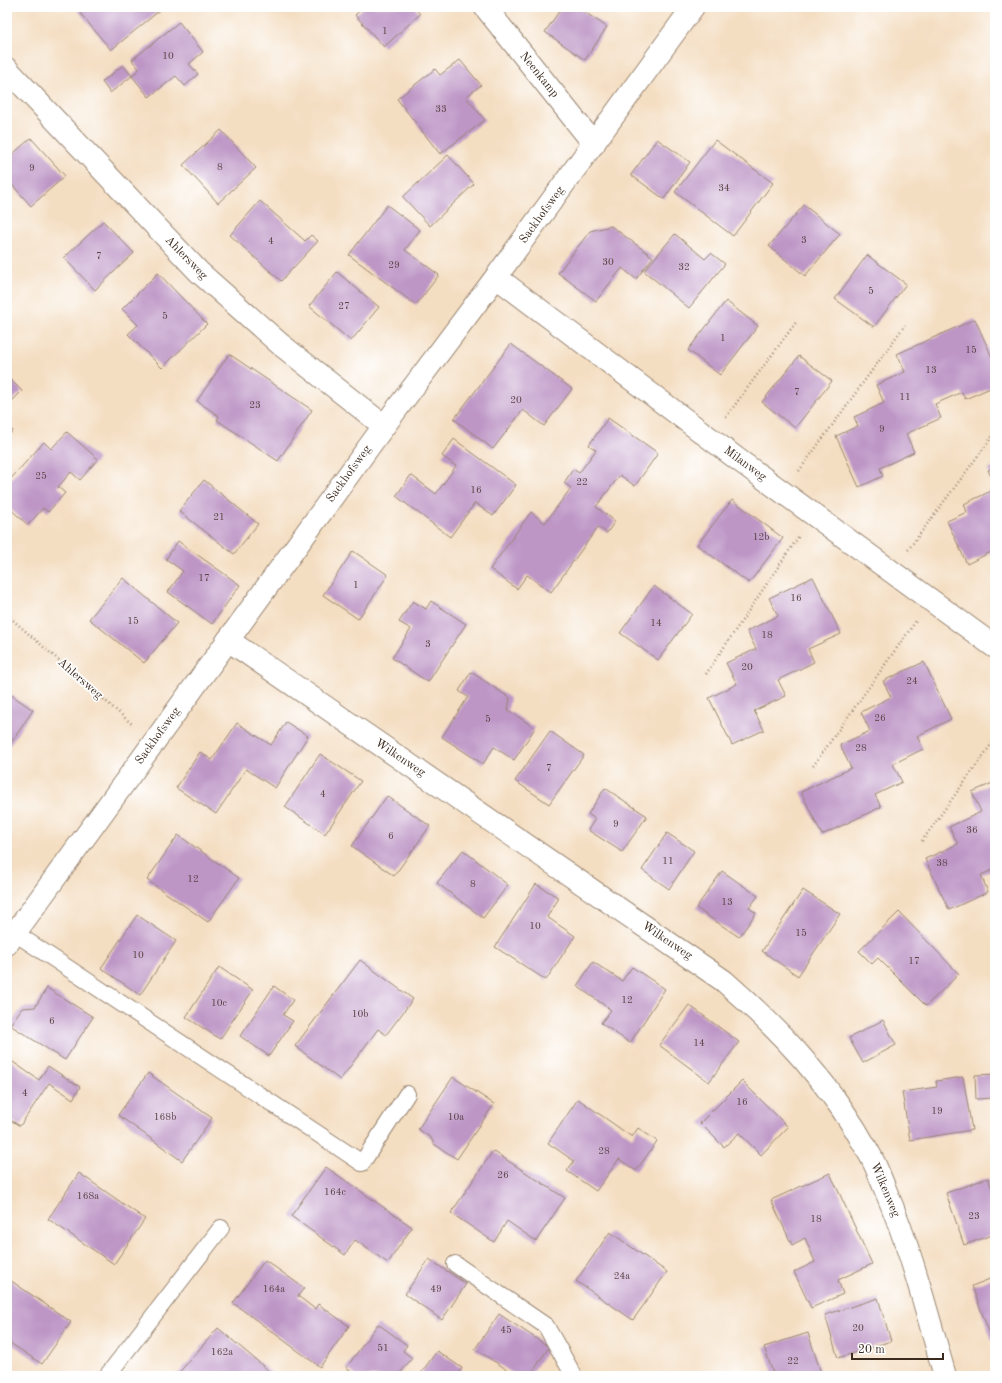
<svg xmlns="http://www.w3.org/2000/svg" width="1002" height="1383" font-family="'Old Standard TT',serif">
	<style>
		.building { fill: #bd96c6 }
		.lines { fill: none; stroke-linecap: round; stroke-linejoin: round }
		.lane-casing { stroke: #988470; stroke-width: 18 }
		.street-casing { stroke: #988470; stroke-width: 24 }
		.path { stroke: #988470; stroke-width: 2.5; stroke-dasharray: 1 3; stroke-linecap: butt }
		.lane { stroke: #fff; stroke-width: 16 }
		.street { stroke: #fff; stroke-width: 22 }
		.labels { text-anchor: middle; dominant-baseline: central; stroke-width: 3.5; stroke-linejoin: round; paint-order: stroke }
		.number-label { font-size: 10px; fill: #5c4548 }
		.street-label { font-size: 12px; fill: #3b2a1e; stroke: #fff }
	</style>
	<rect width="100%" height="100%" fill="#fff"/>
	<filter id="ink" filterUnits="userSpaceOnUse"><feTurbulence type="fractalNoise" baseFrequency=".025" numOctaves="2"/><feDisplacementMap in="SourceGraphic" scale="8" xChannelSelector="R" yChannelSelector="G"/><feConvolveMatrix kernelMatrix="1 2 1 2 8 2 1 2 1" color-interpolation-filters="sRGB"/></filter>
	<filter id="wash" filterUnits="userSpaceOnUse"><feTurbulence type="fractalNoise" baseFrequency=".012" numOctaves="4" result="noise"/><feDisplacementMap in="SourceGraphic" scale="16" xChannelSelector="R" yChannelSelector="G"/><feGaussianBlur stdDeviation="0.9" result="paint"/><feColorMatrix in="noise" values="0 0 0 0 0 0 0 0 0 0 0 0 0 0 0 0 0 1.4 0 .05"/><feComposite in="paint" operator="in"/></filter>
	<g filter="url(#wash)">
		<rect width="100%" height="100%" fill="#f4dec2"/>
		<g id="blocks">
			<!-- building -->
			<g class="building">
				<path d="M75,7H164L111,50Z"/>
				<path d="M364,7H414L420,14L384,47L355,15Z"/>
				<path d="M562,7H577L607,27L585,60L545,32Z"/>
				<path d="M179,22L203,52L189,64L198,74L185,86L176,76L149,97L132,76L110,93L102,82L123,65L132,76L139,69L132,60Z"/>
				<path d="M460,60L481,85L466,97L485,120L440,154L397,99L435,69L440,75Z"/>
				<path d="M221,130L256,168L218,203L183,165Z"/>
				<path d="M31,138L65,176L31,206L7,179V159Z"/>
				<path d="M657,139L690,162L664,199L631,175Z"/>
				<path d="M715,140L773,183L733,236L675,192Z"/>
				<path d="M448,155L474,184L430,226L403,197Z"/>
				<path d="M260,201L305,241L311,235L318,241L281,281L230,235Z"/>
				<path d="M387,205L420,230L405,250L439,275L416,305L349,255Z"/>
				<path d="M804,205L840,234L805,276L769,246Z"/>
				<path d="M103,221L134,253L95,290L64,258Z"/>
				<path d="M611,226L653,257L636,279L622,268L596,301L558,273L590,231Z"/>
				<path d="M675,234L705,259L711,253L725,264L689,308L644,271Z"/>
				<path d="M867,255L906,284L874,327L835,299Z"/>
				<path d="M337,272L379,307L351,341L309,306Z"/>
				<path d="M158,273L207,324L162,368L128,334L138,325L122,309Z"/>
				<path d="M726,301L758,326L720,375L688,350Z"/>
				<path d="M975,319L995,364V386L965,399L962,392L935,404L941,418L906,434L914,452L880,468L883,476L859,487L836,436L858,426L854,417L884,403L876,385L905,372L897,354Z"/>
				<path d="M511,344L572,389L544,426L523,410L493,449L454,419Z"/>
				<path d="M229,354L312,410L278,461L217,420L219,416L197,401Z"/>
				<path d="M799,356L832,381L795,428L762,402Z"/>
				<path d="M7,376L22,391L7,406Z"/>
				<path d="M608,418L658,453L635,486L620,475L596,507L615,521L607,533L598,527L551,592L527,575L517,589L490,569L531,512L545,523L571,488L564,483L573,469L579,473L596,450L589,445Z"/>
				<path d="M7,425L13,431L7,437Z"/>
				<path d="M67,432L98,459L80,480L71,472L58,487L65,493L48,512L43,508L28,525L7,506V483L44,442L51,449Z"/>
				<path d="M454,439L516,485L493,516L475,503L450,537L396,496L411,475L436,494L456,466L442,456Z"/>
				<path d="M995,467V485L988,470Z"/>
				<path d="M204,480L258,524L234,554L179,511Z"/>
				<path d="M995,489V550L967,564L947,521L967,512L964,504Z"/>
				<path d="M732,500L783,538L749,583L697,545Z"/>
				<path d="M178,541L240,585L212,624L168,592L183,571L166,559Z"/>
				<path d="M353,551L388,575L358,619L323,595Z"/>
				<path d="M813,577L841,634L808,649L814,662L778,680L786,696L754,711L764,730L732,745L709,698L737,684L726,663L756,649L747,631L778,616L769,598Z"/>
				<path d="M123,578L177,623L144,663L89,619Z"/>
				<path d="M654,586L692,614L658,660L620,633Z"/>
				<path d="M413,601L426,609L431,601L466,624L428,682L392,658L411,629L399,622Z"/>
				<path d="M924,662L951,719L917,736L923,749L893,764L902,782L875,795L881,807L822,835L801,792L851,768L840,745L870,731L861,712L891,697L883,681Z"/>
				<path d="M471,672L510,698L508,710L535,728L514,760L494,747L483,764L442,737L468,697L459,691Z"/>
				<path d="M7,692L33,710L7,749Z"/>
				<path d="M286,722L308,736L275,788L246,769L216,814L176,788L200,752L212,760L237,723L271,745Z"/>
				<path d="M550,731L584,755L549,804L515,781Z"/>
				<path d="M320,754L361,781L325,834L285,807Z"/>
				<path d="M995,782V869L981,875L988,892L949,910L925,859L958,844L949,827L981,812L972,792Z"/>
				<path d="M605,788L647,816L622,852L588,830L595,819L588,814Z"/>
				<path d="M387,796L430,826L394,876L352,846Z"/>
				<path d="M667,833L694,851L669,889L642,870Z"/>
				<path d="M178,835L239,878L208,922L147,880Z"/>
				<path d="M463,850L508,885L483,918L437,883Z"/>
				<path d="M722,871L758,896L749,908L756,913L739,937L696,908Z"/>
				<path d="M536,884L559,898L547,917L575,936L546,980L495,947Z"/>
				<path d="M803,890L840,914L798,976L762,951Z"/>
				<path d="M899,912L959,974L926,1006L878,958L872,964L859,951Z"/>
				<path d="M137,915L176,941L140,995L101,968Z"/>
				<path d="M360,960L413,999L386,1035L378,1029L340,1080L295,1046Z"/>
				<path d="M593,962L622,981L632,967L665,989L630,1043L601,1023L611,1010L577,986Z"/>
				<path d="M219,967L253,990L220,1039L186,1017Z"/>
				<path d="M274,986L293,1000L283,1015L293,1021L269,1056L240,1036Z"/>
				<path d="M47,988L93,1017L65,1060L10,1025L22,1008L35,1007Z"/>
				<path d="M689,1005L739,1042L709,1082L659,1045Z"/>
				<path d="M883,1020L896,1045L863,1063L849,1038Z"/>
				<path d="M7,1058L39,1080L48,1066L80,1087L73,1099L49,1083L20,1126L7,1118Z"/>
				<path d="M148,1073L212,1118L182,1161L118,1115Z"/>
				<path d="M995,1074V1098L976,1099L975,1075Z"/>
				<path d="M453,1077L494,1104L457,1159L434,1144L431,1138L418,1129Z"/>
				<path d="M963,1077L972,1130L910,1140L902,1092L937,1087L936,1081Z"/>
				<path d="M742,1081L788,1127L761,1155L739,1133L724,1147L700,1123Z"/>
				<path d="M578,1099L632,1137L638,1128L657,1141L636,1171L619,1159L596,1191L567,1171L574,1161L548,1143Z"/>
				<path d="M493,1151L565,1198L536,1241L507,1221L494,1242L451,1213Z"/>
				<path d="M326,1167L412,1227L388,1263L355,1240L345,1255L291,1216Z"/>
				<path d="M79,1173L145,1219L114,1264L48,1219Z"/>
				<path d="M830,1173L872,1264L838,1280L843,1294L811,1308L794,1272L815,1262L805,1238L792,1245L771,1200Z"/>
				<path d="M988,1178L995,1197V1234L964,1245L946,1193Z"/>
				<path d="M610,1232L667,1272L633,1320L576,1281Z"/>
				<path d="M429,1259L466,1284L442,1320L405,1294Z"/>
				<path d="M265,1260L304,1288L298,1296L315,1309L318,1304L349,1326L320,1367L233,1303Z"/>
				<path d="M995,1277V1339L992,1340L972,1286Z"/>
				<path d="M7,1278L71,1322L42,1364L7,1341Z"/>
				<path d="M878,1298L891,1341L838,1358L825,1315Z"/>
				<path d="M499,1314L549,1347L530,1376H517L475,1349Z"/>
				<path d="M378,1324L407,1345L403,1351L412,1358L398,1376H357L346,1368Z"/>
				<path d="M218,1328L275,1376H176Z"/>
				<path d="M808,1333L822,1376H774L764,1347Z"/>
				<path d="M437,1351L462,1368L457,1376H419Z"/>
			</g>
		</g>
	</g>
	<g filter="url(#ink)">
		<use href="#blocks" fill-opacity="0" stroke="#988470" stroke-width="1"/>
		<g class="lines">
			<!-- lane casing -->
			<g class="lane-casing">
				<g id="lane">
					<path d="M15,933L362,1163L407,1094"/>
					<path d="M455,1264L546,1326L574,1376"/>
					<path d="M107,1376L221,1228"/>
				</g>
			</g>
			<!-- street casing -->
			<g class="street-casing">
				<g id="street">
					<path d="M485,7L594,144"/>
					<path d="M7,69L199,272L280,344L384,426"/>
					<path d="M496,277L740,461L995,647"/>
					<path d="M228,640L724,981C781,1031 833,1086 869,1153C876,1165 880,1177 885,1189C911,1249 927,1313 945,1376"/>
					<path d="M7,944L384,426L496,277L693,7"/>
				</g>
			</g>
			<!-- path -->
			<g class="path">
				<path d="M726,417L797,321"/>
				<path d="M799,471L905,325"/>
				<path d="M908,550L995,433"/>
				<path d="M7,615L133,725"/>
				<path d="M706,674L799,536"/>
				<path d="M813,766L916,621"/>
				<path d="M922,841L995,739"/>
			</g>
			<!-- lane -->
			<use href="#lane" class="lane"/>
			<!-- street -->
			<use href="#street" class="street"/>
		</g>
	</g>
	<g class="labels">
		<!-- number labels -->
		<g class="number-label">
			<text x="385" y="31">1</text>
			<text x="168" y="56">10</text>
			<text x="441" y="109">33</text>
			<text x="220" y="167">8</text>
			<text x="32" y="168">9</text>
			<text x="724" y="188">34</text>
			<text x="804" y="240">3</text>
			<text x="271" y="241">4</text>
			<text x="99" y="256">7</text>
			<text x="608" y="262">30</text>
			<text x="394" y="265">29</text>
			<text x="684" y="267">32</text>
			<text x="871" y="291">5</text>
			<text x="344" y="306">27</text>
			<text x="165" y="316">5</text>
			<text x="723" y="338">1</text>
			<text x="971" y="350">15</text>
			<text x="931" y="370">13</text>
			<text x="797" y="392">7</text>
			<text x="905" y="397">11</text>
			<text x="516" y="400">20</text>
			<text x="255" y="405">23</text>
			<text x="882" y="429">9</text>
			<text x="41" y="476">25</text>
			<text x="582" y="482">22</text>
			<text x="476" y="490">16</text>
			<text x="219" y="517">21</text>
			<text x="761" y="537">12b</text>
			<text x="204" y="578">17</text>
			<text x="356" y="585">1</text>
			<text x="796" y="598">16</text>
			<text x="133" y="621">15</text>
			<text x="656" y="623">14</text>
			<text x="767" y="635">18</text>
			<text x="428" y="644">3</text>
			<text x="747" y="667">20</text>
			<text x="912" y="681">24</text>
			<text x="880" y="718">26</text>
			<text x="488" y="719">5</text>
			<text x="861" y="748">28</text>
			<text x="549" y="768">7</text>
			<text x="323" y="794">4</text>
			<text x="616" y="824">9</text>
			<text x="972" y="830">36</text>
			<text x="391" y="836">6</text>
			<text x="668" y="861">11</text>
			<text x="942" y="863">38</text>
			<text x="193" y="879">12</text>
			<text x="473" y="884">8</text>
			<text x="727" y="902">13</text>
			<text x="535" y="926">10</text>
			<text x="801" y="933">15</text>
			<text x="138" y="955">10</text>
			<text x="914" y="961">17</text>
			<text x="627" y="1000">12</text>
			<text x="219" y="1003">10c</text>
			<text x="360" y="1014">10b</text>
			<text x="52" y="1021">6</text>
			<text x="699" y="1043">14</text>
			<text x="25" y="1093">4</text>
			<text x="742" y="1102">16</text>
			<text x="937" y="1111">19</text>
			<text x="165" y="1117">168b</text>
			<text x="456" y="1117">10a</text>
			<text x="604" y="1151">28</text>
			<text x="503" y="1175">26</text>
			<text x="335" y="1192">164c</text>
			<text x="88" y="1196">168a</text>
			<text x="974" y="1216">23</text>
			<text x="816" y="1219">18</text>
			<text x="622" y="1276">24a</text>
			<text x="274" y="1289">164a</text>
			<text x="436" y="1289">49</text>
			<text x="858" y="1328">20</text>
			<text x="506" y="1330">45</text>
			<text x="383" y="1348">51</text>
			<text x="222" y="1352">162a</text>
			<text x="793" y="1361">22</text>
		</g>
		<!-- street labels -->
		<g class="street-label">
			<text transform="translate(539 75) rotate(51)">Neenkamp</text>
			<text transform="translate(542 215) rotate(-54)">Sackhofsweg</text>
			<text transform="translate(186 258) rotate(46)">Ahlersweg</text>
			<text transform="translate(745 464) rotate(36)">Milanweg</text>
			<text transform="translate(349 474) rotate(-54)">Sackhofsweg</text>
			<text transform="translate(80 679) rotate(41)">Ahlersweg</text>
			<text transform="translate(158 736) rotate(-54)">Sackhofsweg</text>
			<text transform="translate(400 758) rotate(34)">Wilkenweg</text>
			<text transform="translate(667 941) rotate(34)">Wilkenweg</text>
			<text transform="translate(885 1190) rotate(67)">Wilkenweg</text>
		</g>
	</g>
	<!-- margin -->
	<rect width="1002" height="1383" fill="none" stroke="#fff" stroke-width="24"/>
	<!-- scale -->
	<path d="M852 1353v6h91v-6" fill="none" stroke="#3b2a1e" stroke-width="2"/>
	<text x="858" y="1353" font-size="12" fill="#3b2a1e" stroke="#ffffff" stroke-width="3" paint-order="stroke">20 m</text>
</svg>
